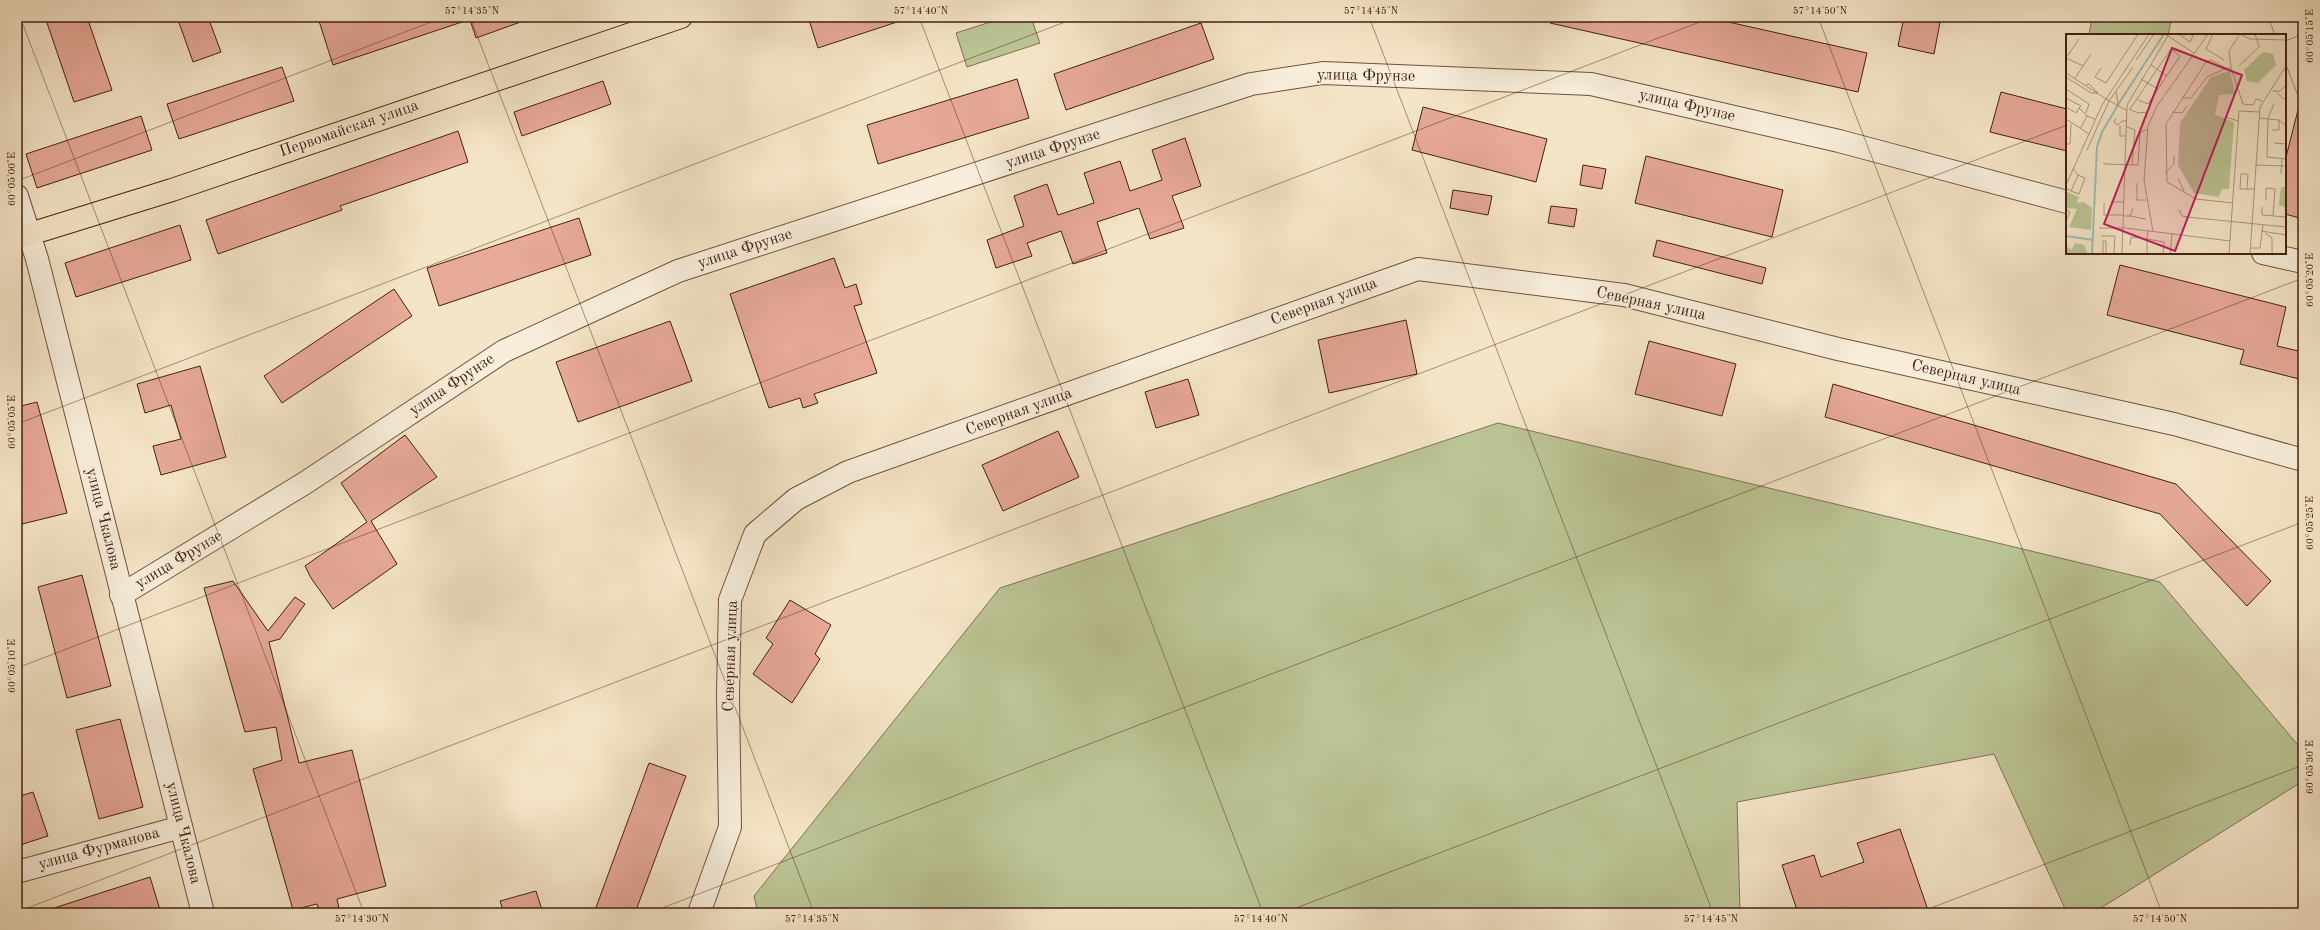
<svg xmlns="http://www.w3.org/2000/svg" width="2320" height="930" font-family="'Old Standard TT',serif">
	<style>
		.green { fill: #bcc596; stroke: #807353 }
		.building { fill: #e7a998; stroke: #432110 }
		.lines { fill: none; stroke-linecap: round; stroke-linejoin: round }
		.minor-casing { stroke: #70523e; stroke-width: 24 }
		.major-casing { stroke: #432110; stroke-width: 24 }
		.minor { stroke: #f8eedb; stroke-width: 22 }
		.major { stroke: #f5e5c8; stroke-width: 22 }
		.ticks { fill: none; stroke: #432110; stroke-width: 1; stroke-opacity: 0.45 }
		.labels { text-anchor: middle; dominant-baseline: central; stroke-width: 3; stroke-linejoin: round; paint-order: stroke }
		.street-label { font-size: 16px; fill: #432110; stroke: #f8eedb }
		.inset-river { fill: none; stroke: #9dbeba; stroke-width: 2 }
		.inset-road { fill: none; stroke: #ae977e; stroke-width: 1 }
		.view { fill: #c2185b; fill-opacity: 0.15; stroke: #c2185b; stroke-width: 2 }
		.inset-edge { fill: none; stroke: #432110; stroke-width: 2 }
		.neatline { fill: none; stroke: #432110; stroke-width: 1.5 }
		.ticks-label { font-size: 10px; text-anchor: middle; fill: #432110 }
	</style>
	<rect width="100%" height="100%" fill="#f5e5c8"/>
	<filter id="stains"><feTurbulence type="fractalNoise" baseFrequency=".005" numOctaves="4"/><feColorMatrix values="0 0 0 0 .2 0 0 0 0 .09 0 0 0 0 .02 0 0 0 .5 -.17"/></filter>
	<radialGradient id="worn" r=".72"><stop offset=".6" stop-color="#630" stop-opacity="0"/><stop offset="1" stop-color="#630" stop-opacity=".3"/></radialGradient>
	<!-- green -->
	<g class="green">
		<path d="M1006,17H1031L1040,43L967,67L956,33Z"/>
		<path d="M2092,17H2172L2168,35H2089Z"/>
		<path d="M1498,423L2160,582L2303,751V781L2093,913H2067L1994,754L1737,802L1740,913H758L754,896L1000,588Z"/>
	</g>
	<!-- building -->
	<g class="building">
		<path d="M45,17H87L112,90L74,102Z"/>
		<path d="M177,17H208L221,52L193,62Z"/>
		<path d="M331,17H468V20L333,65L319,21Z"/>
		<path d="M469,17H529V19L476,38Z"/>
		<path d="M808,17H903V20L818,48Z"/>
		<path d="M1551,17H1706L1867,53L1858,92L1550,23Z"/>
		<path d="M1904,17H1941L1934,54L1898,46Z"/>
		<path d="M1201,23L1214,59L1066,110L1054,74Z"/>
		<path d="M282,67L294,101L179,139L167,104Z"/>
		<path d="M1017,79L1029,118L878,164L867,125Z"/>
		<path d="M603,81L611,104L522,136L514,112Z"/>
		<path d="M2001,92L2067,109V151L1990,132Z"/>
		<path d="M1423,107L1547,139L1536,182L1412,150Z"/>
		<path d="M2298,110H2303V219L2285,214V161Z"/>
		<path d="M141,116L152,150L37,188L26,154Z"/>
		<path d="M458,131L468,162L340,206L342,210L218,254L206,220Z"/>
		<path d="M1185,138L1201,186L1172,196L1184,228L1150,239L1139,208L1097,222L1107,253L1073,264L1061,231L1027,243L1032,256L996,268L987,240L1024,226L1014,196L1047,184L1058,215L1094,203L1084,173L1120,161L1130,191L1162,180L1152,150Z"/>
		<path d="M1646,156L1783,190L1772,237L1635,203Z"/>
		<path d="M1583,165L1606,169L1602,189L1580,185Z"/>
		<path d="M1453,190L1492,196L1488,215L1450,208Z"/>
		<path d="M1551,206L1577,209L1574,227L1548,223Z"/>
		<path d="M579,218L591,255L439,306L427,268Z"/>
		<path d="M180,225L191,260L76,297L65,263Z"/>
		<path d="M1657,240L1766,268L1762,284L1653,256Z"/>
		<path d="M834,258L845,288L856,284L862,304L854,306L877,373L814,394L818,403L803,408L800,398L769,408L730,294Z"/>
		<path d="M2120,265L2286,307L2277,346L2303,352V380L2240,364L2244,350L2107,315Z"/>
		<path d="M394,289L412,316L282,403L264,376Z"/>
		<path d="M1406,320L1417,374L1329,393L1318,340Z"/>
		<path d="M670,321L692,381L578,422L556,362Z"/>
		<path d="M1649,341L1736,364L1722,416L1635,394Z"/>
		<path d="M200,366L226,457L161,475L153,446L181,439L171,405L145,413L137,384Z"/>
		<path d="M1188,379L1199,415L1156,428L1145,392Z"/>
		<path d="M1833,384L2176,484L2271,581L2247,606L2160,514L1825,417Z"/>
		<path d="M37,402L67,513L22,524L17,504V407Z"/>
		<path d="M1058,431L1079,477L1003,511L982,465Z"/>
		<path d="M405,435L437,477L371,521L397,564L333,609L311,578L305,566L367,522L341,483Z"/>
		<path d="M82,575L111,686L67,698L38,587Z"/>
		<path d="M233,581L268,631L295,597L305,604L280,639L269,642L299,763L352,750L386,886L337,899L340,913H320L317,904L293,910L253,769L282,760L276,727L245,732L204,588Z"/>
		<path d="M790,600L831,625L815,654L820,659L792,703L753,674L773,644L766,638Z"/>
		<path d="M120,719L143,807L99,819L76,730Z"/>
		<path d="M649,763L686,776L635,913H594Z"/>
		<path d="M33,792L48,836L17,846V797Z"/>
		<path d="M1900,829L1929,913H1798L1782,865L1814,855L1821,877L1864,862L1857,843Z"/>
		<path d="M150,877L161,913H48V910Z"/>
		<path d="M536,891L543,913H504L500,901Z"/>
	</g>
	<g class="lines">
		<!-- minor casing -->
		<g class="minor-casing">
			<g id="minor">
				<path d="M17,196L37,259L203,913"/>
				<path d="M2263,253L2303,262"/>
				<path d="M121,595L305,483L504,351L678,271L1251,84L1323,73L1591,84L1839,141L2067,202"/>
				<path d="M17,872L181,827"/>
				<path d="M699,913L730,827L728,695L730,600L755,534L796,499L848,472L1418,269L1624,295L1838,349L2174,424L2303,460"/>
			</g>
		</g>
		<!-- major casing -->
		<g class="major-casing">
			<path id="major" d="M17,238L172,190L681,17"/>
		</g>
		<!-- minor -->
		<use href="#minor" class="minor"/>
		<!-- major -->
		<use href="#major" class="major"/>
	</g>
	<!-- ticks -->
	<path class="ticks" d="M20,17L364,913M470,17L814,913M919,17L1263,913M1369,17L1713,913M1818,17L2162,913M2268,17L2275,35M2285,41L2303,34M2285,62L2303,109M17,181L444,17M17,424L1078,17M17,668L1713,17M17,912L2067,125M649,913L2303,278M1283,913L2303,522M1918,913L2303,765"/>
	<g class="labels">
		<!-- street labels -->
		<g class="street-label">
			<text transform="translate(1366 76) rotate(1)">улица Фрунзе</text>
			<text transform="translate(1687 106) rotate(13)">улица Фрунзе</text>
			<text transform="translate(349 129) rotate(-19)">Первомайская улица</text>
			<text transform="translate(1053 149) rotate(-18)">улица Фрунзе</text>
			<text transform="translate(745 249) rotate(-18)">улица Фрунзе</text>
			<text transform="translate(1324 302) rotate(-20)">Северная улица</text>
			<text transform="translate(1651 304) rotate(12)">Северная улица</text>
			<text transform="translate(1966 378) rotate(13)">Северная улица</text>
			<text transform="translate(452 385) rotate(-34)">улица Фрунзе</text>
			<text transform="translate(1019 412) rotate(-20)">Северная улица</text>
			<text transform="translate(103 519) rotate(76)">улица Чкалова</text>
			<text transform="translate(179 560) rotate(-31)">улица Фрунзе</text>
			<text transform="translate(731 656) rotate(-88)">Северная улица</text>
			<text transform="translate(183 833) rotate(76)">улица Чкалова</text>
			<text transform="translate(99 849) rotate(-15)">улица Фурманова</text>
		</g>
	</g>
	<!-- overview -->
	<g transform="translate(2066 34)">
		<rect width="220" height="220" fill="#f5e5c8"/>
		<path d="M197,18L207,20L210,31L192,49L181,47L178,36ZM164,37L169,60L153,61L149,81L168,88L163,155H156L153,163L128,159L112,131L114,89L145,43ZM215,153H220L219,173L213,171ZM1,158L13,163L11,169L18,168L26,174L25,196L3,193L11,175L0,174ZM9,209L18,211L22,220H0V212L6,216Z" fill="#bcc596"/>
		<path class="inset-river" d="M0,202L27,206M26,220L31,113L36,98L55,66L98,0"/>
		<path class="inset-road" d="M99,0L128,19M147,0L140,15L158,26M174,0L184,5L220,6M189,0L193,12M114,1L124,8L127,2L124,0M0,24L17,32L9,44M0,24L13,5M70,26L88,0M85,31L101,42M17,32L25,20M173,32L194,12M35,34L29,43L40,49L72,0M165,34L177,70L187,71L190,65L196,67M0,39L40,65M0,43L25,59H32L23,50L20,51M75,45L92,55M0,55L23,70L20,79M206,57H214L220,51M209,57L218,65L220,63M50,58L52,70M0,64L15,72L13,74L21,82M116,64H125L141,43L160,34M40,65L60,76M208,70L202,84L201,123L220,125M0,73L10,79L13,74M63,75L72,79L82,78M64,75L105,15L114,22L82,70L72,66M106,78L116,79L121,72M160,83L172,87M50,84L48,88L52,91L56,87H60M193,84L213,86L220,92M0,85L23,100M54,92V102H60M61,93L69,96L66,131M14,95L21,82L29,85M206,96H213V86M208,109L220,110M0,110H4L5,90M21,116L43,67L67,33M38,128V130L72,131L74,99L81,95M190,131L220,132M99,139L108,130V122M215,140L216,124M112,144L118,157M71,149V166H80M0,151L36,71L83,0M0,154L5,157L12,141L7,134M181,155H174L175,140H182L181,155H188M5,157L13,160L19,144L12,141M200,166V154L209,155L207,182M45,168H58M38,169V181H58M167,169L130,165L101,148L100,90L140,28L145,26L160,34H165L163,17L174,0M196,173V181L220,183M0,176L4,178L0,187M113,176L116,182L121,183L220,193M58,182H64L67,174M64,182L80,185M33,194H59L164,207M82,197L81,205L98,208L97,220M195,197L220,201M87,198L78,146L82,92L91,72L142,0M199,199L206,204V220M35,202H49L48,220M64,211L65,203L81,205V220M185,214H194L197,191M37,220V207H40V220M56,220L61,71L103,0M104,220L106,200M163,220L173,77L194,78M184,220L194,73L220,32"/>
		<path class="view" d="M106,14L176,41L109,217L38,190Z"/>
		<rect width="220" height="220" class="inset-edge"/>
	</g>
	<!-- margin -->
	<rect width="2320" height="930" fill="none" stroke="#f5e5c8" stroke-width="44"/>
	<rect x="22" y="22" width="2276" height="886" class="neatline"/>
	<g class="ticks-label">
		<text x="472" y="14">57°14'35"N</text>
		<text x="921" y="14">57°14'40"N</text>
		<text x="1371" y="14">57°14'45"N</text>
		<text x="1820" y="14">57°14'50"N</text>
		<text transform="translate(2309 36) rotate(-90)" y="4">60°05'15"E</text>
		<text transform="translate(11 179) rotate(-90)" y="4">60°05'00"E</text>
		<text transform="translate(2309 280) rotate(-90)" y="4">60°05'20"E</text>
		<text transform="translate(11 422) rotate(-90)" y="4">60°05'05"E</text>
		<text transform="translate(2309 523) rotate(-90)" y="4">60°05'25"E</text>
		<text transform="translate(11 666) rotate(-90)" y="4">60°05'10"E</text>
		<text transform="translate(2309 767) rotate(-90)" y="4">60°05'30"E</text>
		<text x="362" y="922">57°14'30"N</text>
		<text x="812" y="922">57°14'35"N</text>
		<text x="1261" y="922">57°14'40"N</text>
		<text x="1711" y="922">57°14'45"N</text>
		<text x="2160" y="922">57°14'50"N</text>
	</g>
	<rect width="100%" height="100%" filter="url(#stains)"/>
	<rect width="100%" height="100%" fill="url(#worn)"/>
</svg>
